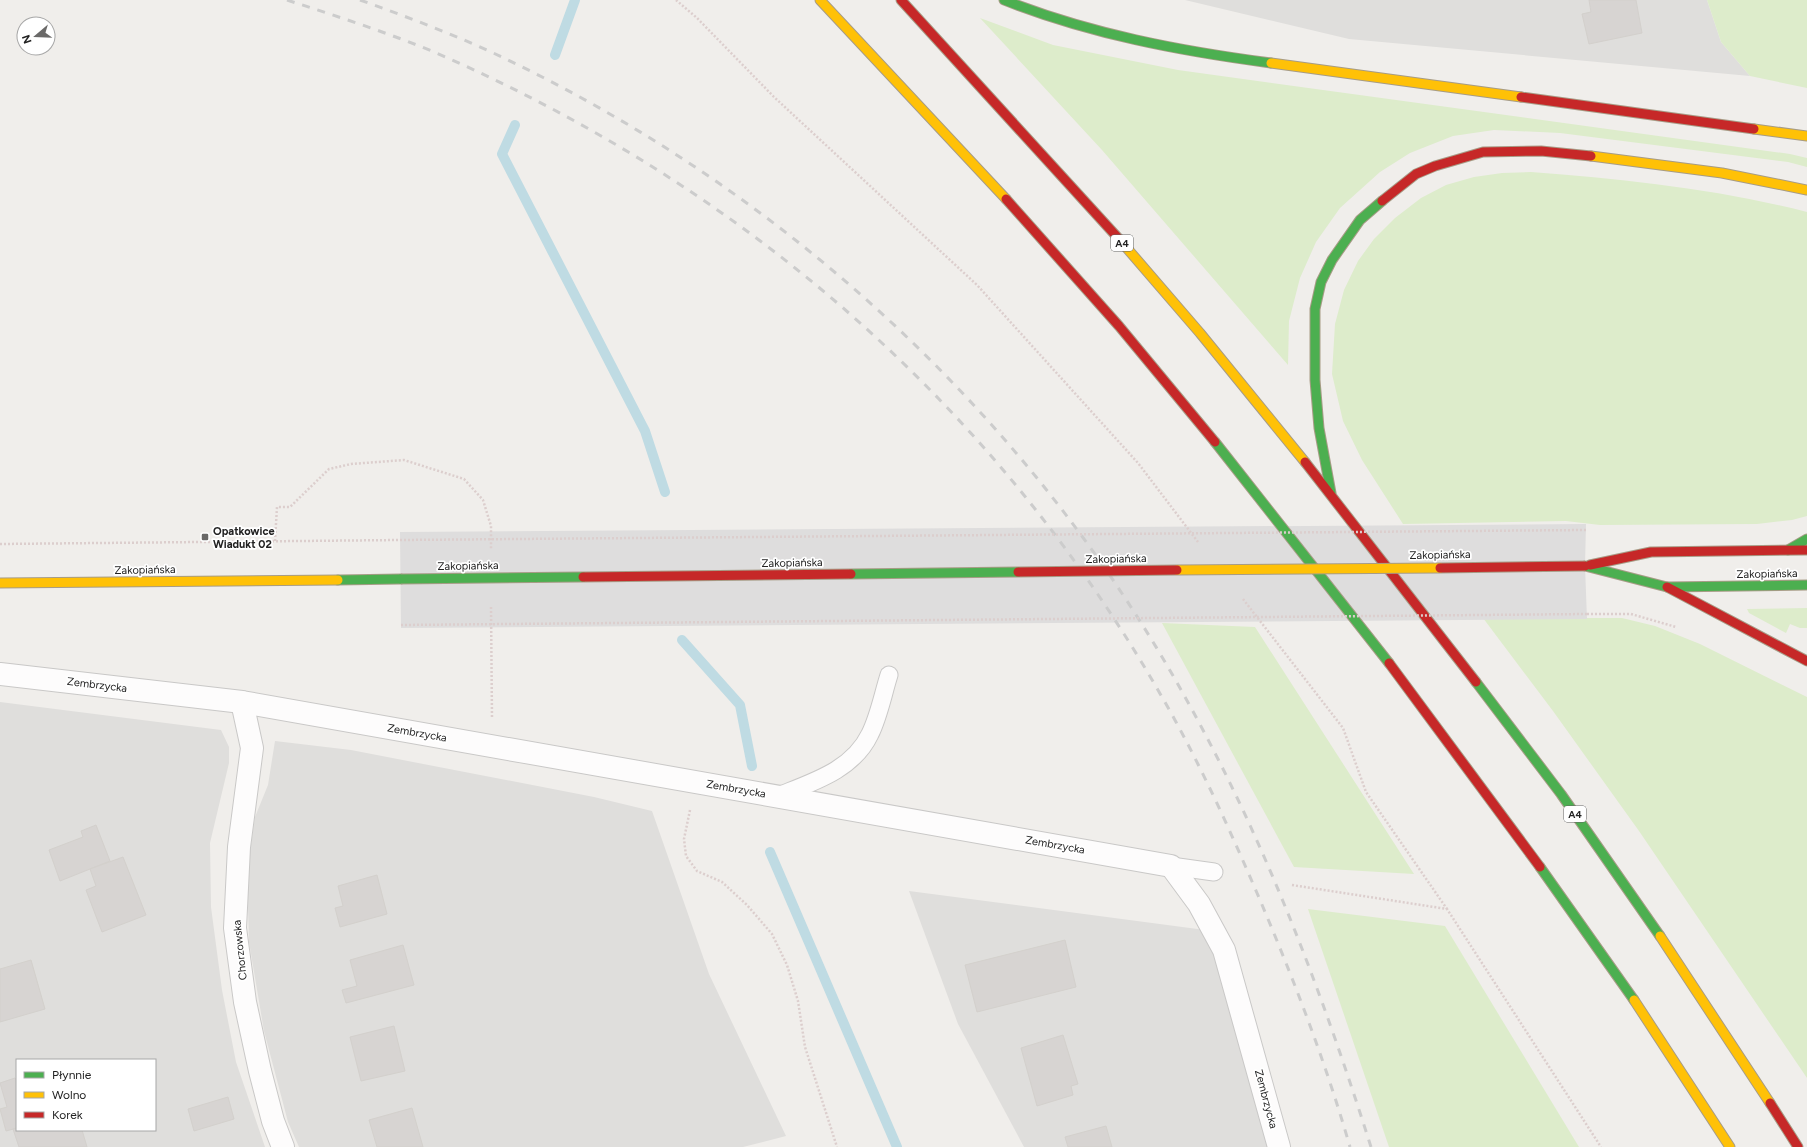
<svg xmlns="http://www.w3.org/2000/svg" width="1807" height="1147" font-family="Figtree,sans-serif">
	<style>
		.residential { fill: #dfdedc; fill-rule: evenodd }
		.grass { fill: #ddeccb }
		.pier { fill: #dedddd }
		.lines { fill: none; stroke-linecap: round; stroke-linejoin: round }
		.stream { stroke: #bfdbe3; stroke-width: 10 }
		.building { fill: #d7d4d2; stroke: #d3d0cc }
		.lane-casing { stroke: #c9c8c7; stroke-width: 19 }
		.street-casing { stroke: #c9c8c7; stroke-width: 24 }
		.fast-casing { stroke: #a79c86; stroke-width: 11 }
		.slow-casing { stroke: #a79c86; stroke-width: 11 }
		.jam-casing { stroke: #a79c86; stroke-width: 11 }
		.path { stroke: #dccecd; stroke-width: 2.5; stroke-dasharray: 2 2; stroke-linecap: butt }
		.lane { stroke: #fdfcfc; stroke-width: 17 }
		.street { stroke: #fdfcfc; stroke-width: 22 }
		.fast { stroke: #4caf50; stroke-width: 9 }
		.slow { stroke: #ffc107; stroke-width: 9 }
		.jam { stroke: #c62828; stroke-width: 9 }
		.rail { stroke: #ccc; stroke-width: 3; stroke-dasharray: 8 8; stroke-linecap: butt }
		.fast-bridge-casing { stroke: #a79c86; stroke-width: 11; stroke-linecap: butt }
		.slow-bridge-casing { stroke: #a79c86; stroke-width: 11; stroke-linecap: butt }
		.jam-bridge-casing { stroke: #a79c86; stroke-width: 11; stroke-linecap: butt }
		.path-bridge { stroke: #dccecd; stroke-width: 2.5; stroke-dasharray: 2 2; stroke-linecap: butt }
		.fast-bridge { stroke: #4caf50; stroke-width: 9 }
		.slow-bridge { stroke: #ffc107; stroke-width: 9 }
		.jam-bridge { stroke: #c62828; stroke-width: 9 }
		.poi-dot { fill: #6a6968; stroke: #fff; stroke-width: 1.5 }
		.labels { text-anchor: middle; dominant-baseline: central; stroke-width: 3.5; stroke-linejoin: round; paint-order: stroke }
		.shield { fill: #fff; stroke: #646464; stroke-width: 1 }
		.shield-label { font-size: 10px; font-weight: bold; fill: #222 }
		.poi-label { font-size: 11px; font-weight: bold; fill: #222; stroke: #fff; text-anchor: start }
		.street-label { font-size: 11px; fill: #222; stroke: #fff }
	</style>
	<rect width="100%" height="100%" fill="#f0eeeb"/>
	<!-- residential -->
	<g class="residential">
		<path d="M1185,0H1707L1721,42L1750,76L1349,39Z"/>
		<path d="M0,702L221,730L229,747V763L210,843L211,907L222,990L236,1062L265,1147H0ZM17,1060H155V1130H17Z"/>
		<path d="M275,741L351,750L594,797L652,811L709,974L786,1136L743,1147H299L288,1122L264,1031L249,942L247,873L255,817L268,785Z"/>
		<path d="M909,891L1205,930L1221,958L1273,1147H1024L958,1024Z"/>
	</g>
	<!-- grass -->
	<g class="grass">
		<path d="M1707,0H1807V88L1750,76L1721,42Z"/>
		<path d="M980,18L1053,45L1178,70L1790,154L1807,158V167L1788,162L1560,133L1494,130L1453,136L1410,153L1380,172L1340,208L1316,242L1300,278L1289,321L1288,365L1102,150Z"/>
		<path d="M1531,172C1624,179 1717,189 1807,212V516L1792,520L1757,524L1600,525L1566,521L1403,524L1362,460L1343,421L1332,374L1335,324L1344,290L1358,261L1374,239L1395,218L1421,198L1446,185L1474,177L1502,173Z"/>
		<path d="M1807,608V628H1800L1790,624L1786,633L1749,613L1747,609Z"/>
		<path d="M1483,618H1622L1655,626L1700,644L1807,697V1078L1639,831L1553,711Z"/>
		<path d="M1162,623L1255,627L1414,874L1294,867Z"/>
		<path d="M1308,909L1445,926L1579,1147H1389Z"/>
	</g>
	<!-- pier -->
	<path class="pier" d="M1586,524L1585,566L1587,619L401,628L400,532Z"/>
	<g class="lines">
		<!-- stream -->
		<g class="stream">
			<path d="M555,55L575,0"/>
			<path d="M515,125L502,154L645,431L665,492"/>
			<path d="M682,640L740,705L752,766"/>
			<path d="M770,852L897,1147"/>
		</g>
	</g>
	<!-- building -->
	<g class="building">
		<path d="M1589,0H1636L1642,33L1589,44L1582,14L1591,12Z"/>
		<path d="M96,825L110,861L60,881L49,850L83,837L81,831Z"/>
		<path d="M123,857L146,915L102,932L86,890L96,886L90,869Z"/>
		<path d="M377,875L387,914L340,927L335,908L343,906L338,886Z"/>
		<path d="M1065,940L1076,987L977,1012L965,965Z"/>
		<path d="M403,945L414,985L346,1003L342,990L357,986L350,960Z"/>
		<path d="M31,960L45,1009L0,1022V969Z"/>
		<path d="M394,1026L405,1071L361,1081L350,1037Z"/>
		<path d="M1063,1035L1078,1084L1071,1086L1073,1095L1037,1106L1021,1048Z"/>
		<path d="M15,1078L17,1081V1128L6,1131L0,1109L7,1107L0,1083Z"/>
		<path d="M228,1097L234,1119L194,1131L188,1109Z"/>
		<path d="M412,1108L423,1147H377L369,1120Z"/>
		<path d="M1106,1126L1112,1147H1068L1065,1137Z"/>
		<path d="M17,1128V1130H82L87,1147H19L13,1129Z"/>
	</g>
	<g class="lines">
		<!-- lane casing -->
		<g class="lane-casing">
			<g id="lane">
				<path d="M778,796C813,782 853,770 870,734C879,716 883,694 889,675"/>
				<path d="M1171,866L1214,872"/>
			</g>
		</g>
		<!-- street casing -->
		<g class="street-casing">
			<g id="street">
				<path d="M0,674L242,702L1171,866L1199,904L1224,950L1279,1147"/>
				<path d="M242,702L252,748L239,847L235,928L245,1002L260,1071L273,1121L283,1147"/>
			</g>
		</g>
		<!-- fast casing -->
		<g class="fast-casing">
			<g id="fast">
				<path d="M1004,0C1090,34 1180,51 1271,63"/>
				<path d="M1215,442L1389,663"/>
				<path d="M1331,493L1319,428L1315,380V309L1321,282L1332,260L1360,220L1382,201"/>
				<path d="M1788,550L1807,539"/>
				<path d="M1585,566L1667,587L1807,585"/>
				<path d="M338,580L401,579"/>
				<path d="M1476,682L1561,794L1660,936"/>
				<path d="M1540,867L1634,1000"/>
			</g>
		</g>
		<!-- slow casing -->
		<g class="slow-casing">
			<g id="slow">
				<path d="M820,0L1006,199"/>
				<path d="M1271,63L1521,97"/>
				<path d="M1754,129L1807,136"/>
				<path d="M1591,156L1722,173L1807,190"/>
				<path d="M1119,239L1200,333L1305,462"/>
				<path d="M0,583L338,580"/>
				<path d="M1660,936L1770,1103"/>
				<path d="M1634,1000L1730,1147"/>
			</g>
		</g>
		<!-- jam casing -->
		<g class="jam-casing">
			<g id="jam">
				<path d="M901,0L1119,239"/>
				<path d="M1521,97L1754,129"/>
				<path d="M1006,199L1119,326L1215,442"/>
				<path d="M1382,201L1416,174L1435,166L1483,152L1541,151L1591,156"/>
				<path d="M1305,462L1476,682"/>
				<path d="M1590,565L1651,552L1807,550"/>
				<path d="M1667,587L1807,661"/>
				<path d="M1389,663L1540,867"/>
				<path d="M1770,1103L1798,1147"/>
			</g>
		</g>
		<!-- path -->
		<g class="path">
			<path d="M676,0L697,18L774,97L977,285L1138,463L1198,542"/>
			<path d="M275,541L277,507H290L329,469L351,464L404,460L464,479L483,500L491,526V550"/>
			<path d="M0,544L400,540"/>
			<path d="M1243,599L1343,728L1366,792L1447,909"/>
			<path d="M491,607L492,718"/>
			<path d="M1587,614H1631L1676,627"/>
			<path d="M690,810L684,839L686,856L697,871L722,882L747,905L772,934L787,965L798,1001L805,1047L837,1147"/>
			<path d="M1292,885L1447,909L1601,1147"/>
		</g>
		<!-- lane -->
		<use href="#lane" class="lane"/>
		<!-- street -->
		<use href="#street" class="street"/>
		<!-- fast -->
		<use href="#fast" class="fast"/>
		<!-- slow -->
		<use href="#slow" class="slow"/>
		<!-- jam -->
		<use href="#jam" class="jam"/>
		<!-- rail -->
		<g class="rail">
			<path d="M287,0C336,16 386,32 434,52C752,190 1009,417 1176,722C1206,777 1232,835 1257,893C1292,975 1325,1060 1350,1147"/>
			<path d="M360,0C410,18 461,37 508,60C792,197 1033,422 1185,697C1265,840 1322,992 1371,1147"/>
		</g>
		<!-- fast-bridge casing -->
		<g class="fast-bridge-casing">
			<g id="fast-bridge">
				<path d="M851,574L1018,572"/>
				<path d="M401,579L583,577"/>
			</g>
		</g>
		<!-- slow-bridge casing -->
		<g class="slow-bridge-casing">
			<path id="slow-bridge" d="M1177,570L1440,568"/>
		</g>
		<!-- jam-bridge casing -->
		<g class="jam-bridge-casing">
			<g id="jam-bridge">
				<path d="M1440,568L1585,566"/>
				<path d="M1018,572L1177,570"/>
				<path d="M583,577L851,574"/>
			</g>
		</g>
		<!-- path-bridge -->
		<g class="path-bridge">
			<path d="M400,540L1586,530"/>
			<path d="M401,625L1587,614"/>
		</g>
		<!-- fast-bridge -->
		<use href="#fast-bridge" class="fast-bridge"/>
		<!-- slow-bridge -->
		<use href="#slow-bridge" class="slow-bridge"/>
		<!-- jam-bridge -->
		<use href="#jam-bridge" class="jam-bridge"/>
	</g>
	<!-- markers -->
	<rect class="poi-dot" x="201" y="533" width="8" height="8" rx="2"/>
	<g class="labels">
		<!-- shield labels -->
		<g class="shield">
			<rect x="1111" y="235" width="22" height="16" rx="3"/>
			<rect x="1564" y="806" width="22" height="16" rx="3"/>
		</g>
		<g class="shield-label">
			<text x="1122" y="243">A4</text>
			<text x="1575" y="814">A4</text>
		</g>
		<!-- poi labels -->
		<g class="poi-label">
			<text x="213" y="531">Opatkowice<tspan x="213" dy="13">Wiadukt 02</tspan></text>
		</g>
		<!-- street labels -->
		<g class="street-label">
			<text transform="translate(1440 555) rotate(-1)">Zakopiańska</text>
			<text transform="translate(1116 559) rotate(-1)">Zakopiańska</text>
			<text transform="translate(792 563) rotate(-1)">Zakopiańska</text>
			<text transform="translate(468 566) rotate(-1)">Zakopiańska</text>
			<text transform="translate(145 570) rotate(-1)">Zakopiańska</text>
			<text transform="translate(1767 574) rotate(-1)">Zakopiańska</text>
			<text transform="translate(97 685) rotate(7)">Zembrzycka</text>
			<text transform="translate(417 733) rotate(10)">Zembrzycka</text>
			<text transform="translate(736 789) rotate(10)">Zembrzycka</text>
			<text transform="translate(1055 845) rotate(10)">Zembrzycka</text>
			<text transform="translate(240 950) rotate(-96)">Chorzowska</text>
			<text transform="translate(1266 1099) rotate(75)">Zembrzycka</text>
		</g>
	</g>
	<!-- legend -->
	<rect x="16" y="1059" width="140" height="72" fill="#ffffff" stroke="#a7a7a7"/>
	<rect x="24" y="1072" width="20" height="6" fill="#4caf50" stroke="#a7a7a7"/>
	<text x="52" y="1079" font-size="12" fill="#222222">Płynnie</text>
	<rect x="24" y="1092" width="20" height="6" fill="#ffc107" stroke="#a7a7a7"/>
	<text x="52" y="1099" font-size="12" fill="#222222">Wolno</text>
	<rect x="24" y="1112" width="20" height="6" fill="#c62828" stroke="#a7a7a7"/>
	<text x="52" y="1119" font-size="12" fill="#222222">Korek</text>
	<!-- north arrow -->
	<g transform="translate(36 36) rotate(251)"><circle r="19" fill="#ffffff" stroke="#a7a7a7"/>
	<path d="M0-3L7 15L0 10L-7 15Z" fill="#6a6968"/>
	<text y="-6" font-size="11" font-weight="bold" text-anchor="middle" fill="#222222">N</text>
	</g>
</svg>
